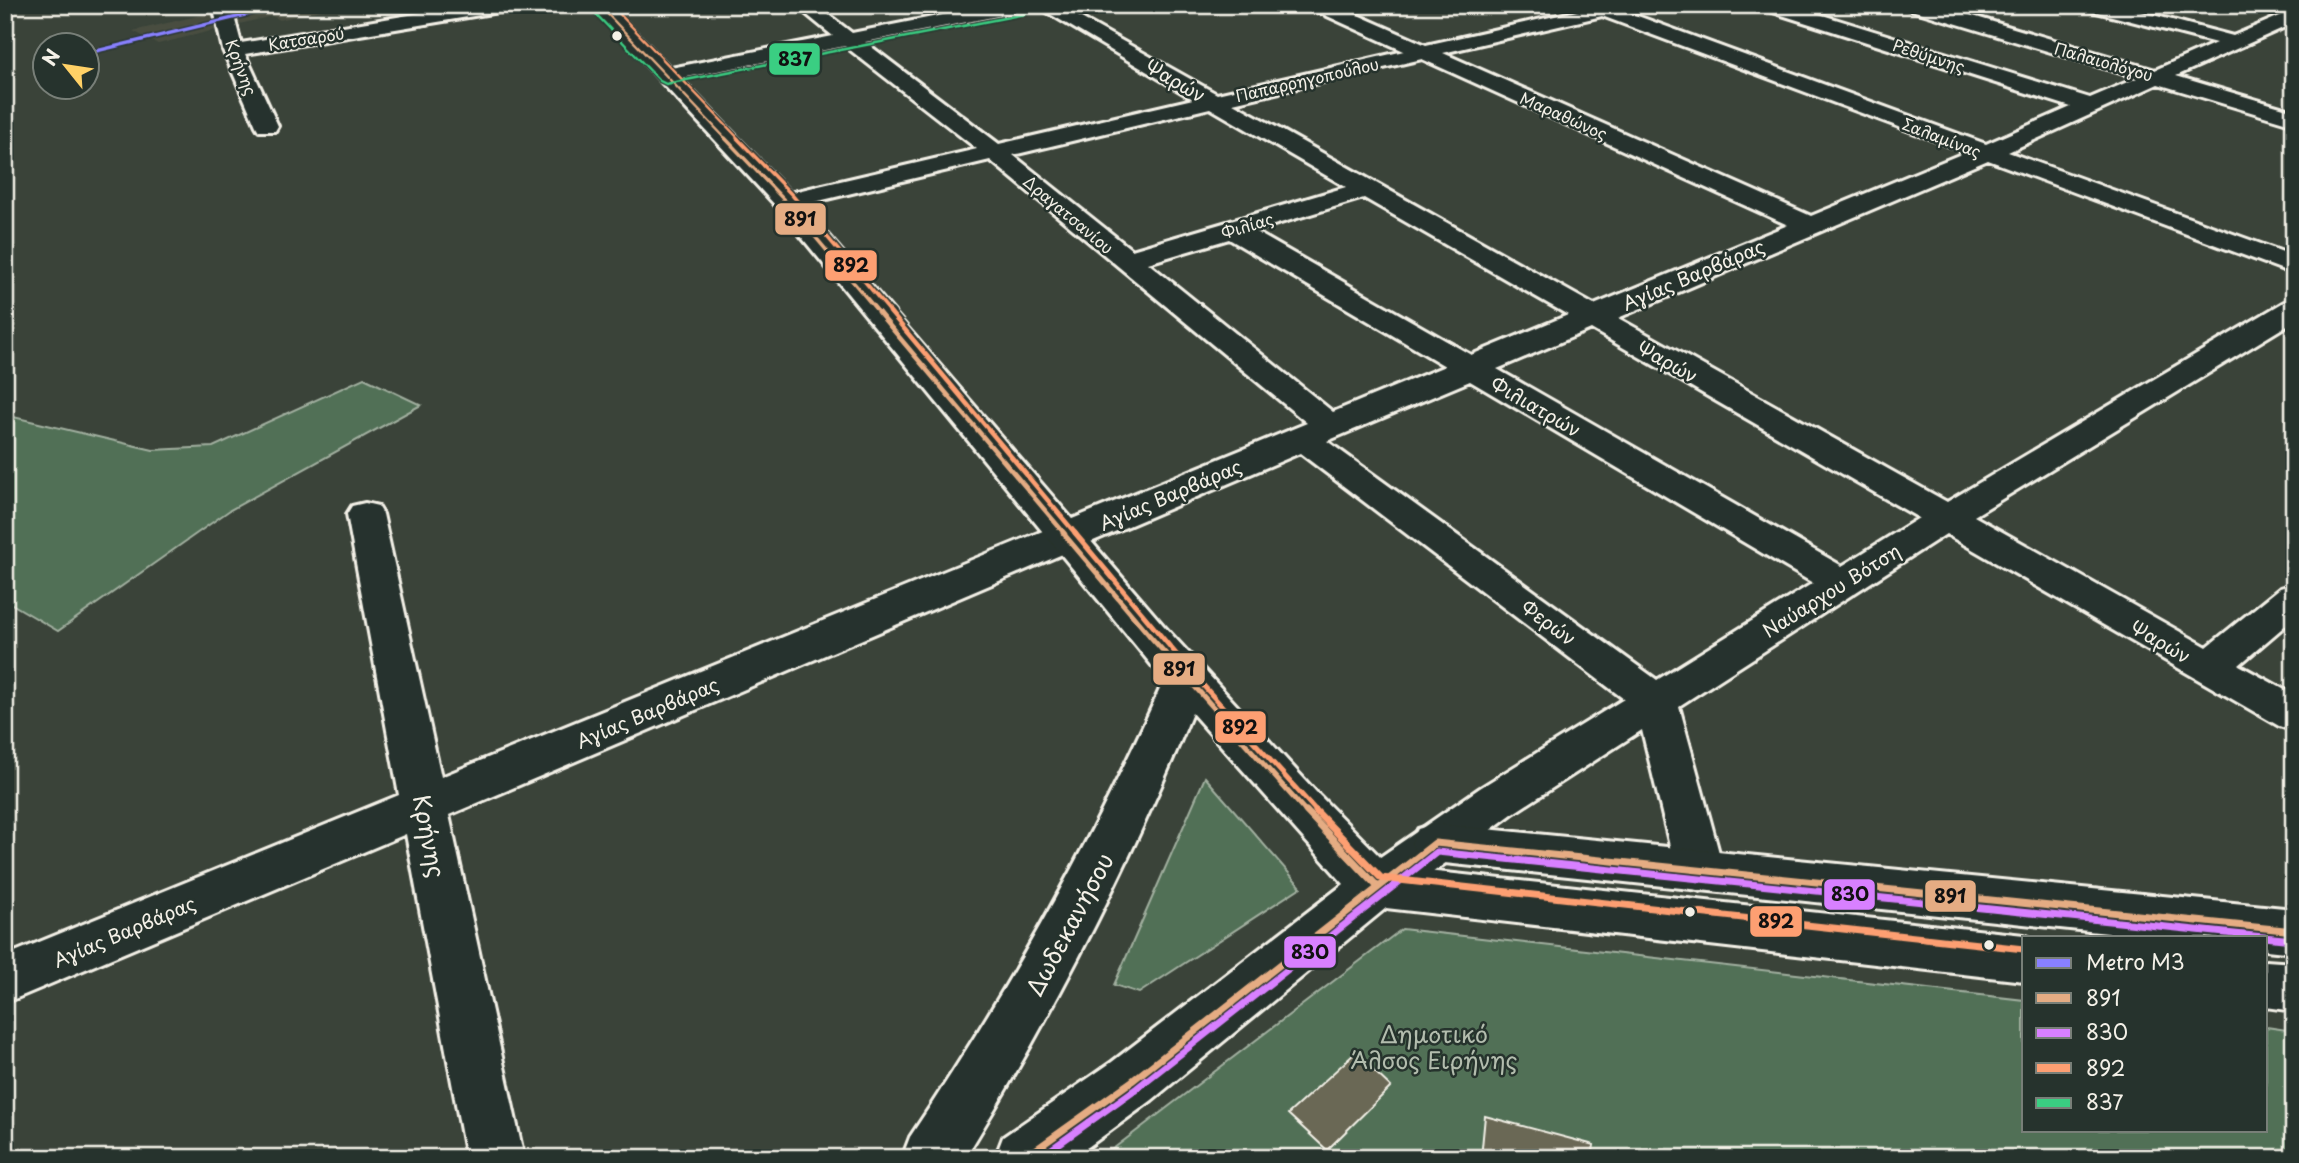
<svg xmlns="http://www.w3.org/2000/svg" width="2299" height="1163" font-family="'Playpen Sans',sans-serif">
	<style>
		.built { fill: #484e41 }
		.green { fill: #516f57; stroke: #a2b0a0; stroke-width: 2 }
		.building { fill: #6a6854; stroke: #f4f1e8; stroke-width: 2 }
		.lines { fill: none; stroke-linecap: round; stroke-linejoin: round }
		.street-casing { stroke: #f4f1e8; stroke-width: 6 }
		.secondary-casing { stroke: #f4f1e8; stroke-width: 6 }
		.street { fill: #26332d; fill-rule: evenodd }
		.secondary { fill: #26332d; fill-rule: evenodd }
		.bus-1-far4-casing { stroke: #26332d; stroke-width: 5 }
		.bus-1-far3-casing { stroke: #26332d; stroke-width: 7 }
		.bus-1-far2-casing { stroke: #26332d; stroke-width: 9 }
		.bus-1-far1-casing { stroke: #26332d; stroke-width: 10 }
		.bus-1-casing { stroke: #26332d; stroke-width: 12 }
		.bus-2-casing { stroke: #26332d; stroke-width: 12 }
		.bus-3-far4-casing { stroke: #26332d; stroke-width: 5 }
		.bus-3-far3-casing { stroke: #26332d; stroke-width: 7 }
		.bus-3-far2-casing { stroke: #26332d; stroke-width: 9 }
		.bus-3-far1-casing { stroke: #26332d; stroke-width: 10 }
		.bus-3-casing { stroke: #26332d; stroke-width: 12 }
		.bus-4-casing { stroke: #26332d; stroke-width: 5 }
		.bus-1-far4 { stroke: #e5ac83; stroke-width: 2.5 }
		.bus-1-far3 { stroke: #e5ac83; stroke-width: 3.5 }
		.bus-1-far2 { stroke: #e5ac83; stroke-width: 4.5 }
		.bus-1-far1 { stroke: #e5ac83; stroke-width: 5 }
		.bus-1 { stroke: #e5ac83; stroke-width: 7 }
		.bus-2 { stroke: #d880ff; stroke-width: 7 }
		.bus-3-far4 { stroke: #fd9f72; stroke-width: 2.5 }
		.bus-3-far3 { stroke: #fd9f72; stroke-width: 3.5 }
		.bus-3-far2 { stroke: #fd9f72; stroke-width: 4.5 }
		.bus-3-far1 { stroke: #fd9f72; stroke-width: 5 }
		.bus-3 { stroke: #fd9f72; stroke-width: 7 }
		.bus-4 { stroke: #3ace82; stroke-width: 2.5 }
		.metro-1-casing { stroke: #26332d; stroke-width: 6 }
		.metro-1 { stroke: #8880ff; stroke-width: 3.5 }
		.bus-dot { fill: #f4f1e8; stroke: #26332d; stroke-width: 2.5 }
		.labels { text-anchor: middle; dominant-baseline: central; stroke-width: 5; stroke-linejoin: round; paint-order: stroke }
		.far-street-label { font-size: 16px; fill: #f4f1e8; stroke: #26332d }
		.street-label { font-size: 19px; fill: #f4f1e8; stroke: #26332d }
		.near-street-label { font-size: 23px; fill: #f4f1e8; stroke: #26332d }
		.near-park-label { font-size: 23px; fill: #b3bdae; stroke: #26332d }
		.line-badge { stroke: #26332d; stroke-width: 2.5 }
		.pale-badge-label { font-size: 19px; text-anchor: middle; font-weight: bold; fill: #111 }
	</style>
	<rect width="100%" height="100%" fill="#3a4339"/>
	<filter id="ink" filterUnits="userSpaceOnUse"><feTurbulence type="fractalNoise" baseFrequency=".0143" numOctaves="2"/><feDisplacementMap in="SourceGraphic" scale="14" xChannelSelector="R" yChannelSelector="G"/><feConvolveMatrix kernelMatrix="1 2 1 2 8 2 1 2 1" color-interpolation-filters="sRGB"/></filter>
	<g filter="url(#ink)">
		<!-- built -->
		<path class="built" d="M244,5H341L280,20L272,16L158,44L133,31Z"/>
		<!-- green -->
		<g class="green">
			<path d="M364,378L421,405L230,510L58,631L5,600V415L153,450L213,447Z"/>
			<path d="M1205,777L1301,887L1139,993L1114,985Z"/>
			<path d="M1402,929L2024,1000V1130H2266V1027L2294,1031V1158H1101Z"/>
		</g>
		<!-- building -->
		<g class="building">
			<path d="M1355,1053L1391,1087L1327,1150L1288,1114Z"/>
			<path d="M1485,1116L1594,1145L1592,1158H1481Z"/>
		</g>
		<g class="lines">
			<!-- street casing -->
			<g class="street-casing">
				<g id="street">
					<path d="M213,5H231L241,43L469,5H513L504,11L245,54L278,126L275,131H259L256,126L223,50Z"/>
					<path d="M795,5H816L852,33L993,5H1032L1023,11L865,42L999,144L1193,99L1035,5H1058L1217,94L1404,51L1312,9L1310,5H1335L1426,45L1586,9L1584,5H1634L1624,11L1986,144L2071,107L1763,9L1761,5H1790L2090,98L2137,78L1908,9L1906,5H1936L2155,70L2216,43L2085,9L2083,5H2115L2233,36L2294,10V23L2176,76L2294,111V125L2158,84L2008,152L2294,256V274L1988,160L1618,318L1947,502L2284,302L2294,299V321L1974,516L2207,647L2280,588L2294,584V618L2239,665L2294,695V731L2279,726L1946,534L1679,706L1724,871L1717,885L1700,891L1683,885L1676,871L1642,730L1512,814L1394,901L1377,907L1360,901L1352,886L1360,871L1480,788L1624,699L1300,453L449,815L524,1158H466L406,834L5,1003V956L399,795L347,514L352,506L365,503L378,506L383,514L441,777L1307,423L990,160L785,209L776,206L772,201L776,196L977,149L845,46L666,81L659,79L656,75L659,71L666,69L833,36ZM1602,16L1966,152L1811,216L1443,53ZM1422,59L1788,225L1594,305L1233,103ZM1210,108L1346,187L1132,250L1013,155ZM1364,198L1568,315L1471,355L1254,231ZM1229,239L1445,366L1333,412L1148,263ZM1591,329L1919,518L1842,566L1497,369ZM1470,381L1813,583L1657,680L1327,441Z"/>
				</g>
			</g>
			<!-- secondary casing -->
			<g class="secondary-casing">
				<g id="secondary">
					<path d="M590,5H610L795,197L1163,625L1315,791L1390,867L2024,935L2029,937H2024V981L1386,908L1152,1100L1073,1158H995L1003,1137L1112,1062L1344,884L1192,713C1129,867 1052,1016 965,1158H902L910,1137C1008,991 1093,840 1164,680L777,207Z"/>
					<path d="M1435,824L2294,909V953L2266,950V937H2146L1435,862L1418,857L1411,843L1418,829Z"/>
					<path d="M2266,961L2294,963V1011L2266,1007Z"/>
				</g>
			</g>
			<!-- street -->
			<use href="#street" class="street"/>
			<!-- secondary -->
			<use href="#secondary" class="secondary"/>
			<!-- bus-1-far4 casing -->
			<g class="bus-1-far4-casing">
				<path id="bus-1-far4" d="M599,5L726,139"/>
			</g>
			<!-- bus-1-far3 casing -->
			<g class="bus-1-far3-casing">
				<path id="bus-1-far3" d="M725,138L786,202L880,314"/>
			</g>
			<!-- bus-1-far2 casing -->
			<g class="bus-1-far2-casing">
				<path id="bus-1-far2" d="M878,312L1065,534"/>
			</g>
			<!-- bus-1-far1 casing -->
			<g class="bus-1-far1-casing">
				<path id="bus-1-far1" d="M1063,533L1149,635L1307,813"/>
			</g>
			<!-- bus-1 casing -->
			<g class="bus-1-casing">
				<g id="bus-1">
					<path d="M1306,811L1377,886"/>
					<path d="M1024,1158L1132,1081L1435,843L2294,931"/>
				</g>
			</g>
			<!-- bus-2 casing -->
			<g class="bus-2-casing">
				<path id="bus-2" d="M1039,1158L1137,1088L1437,852L2293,940"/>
			</g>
			<!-- bus-3-far4 casing -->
			<g class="bus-3-far4-casing">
				<path id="bus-3-far4" d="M611,5L739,139"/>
			</g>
			<!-- bus-3-far3 casing -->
			<g class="bus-3-far3-casing">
				<path id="bus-3-far3" d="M737,138L792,195L892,314"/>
			</g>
			<!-- bus-3-far2 casing -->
			<g class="bus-3-far2-casing">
				<path id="bus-3-far2" d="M890,312L1076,534"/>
			</g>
			<!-- bus-3-far1 casing -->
			<g class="bus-3-far1-casing">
				<path id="bus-3-far1" d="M1075,533L1192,673L1318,813"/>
			</g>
			<!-- bus-3 casing -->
			<g class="bus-3-casing">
				<path id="bus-3" d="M1316,811L1381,878L2024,949"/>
			</g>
			<!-- bus-4 casing -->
			<g class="bus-4-casing">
				<path id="bus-4" d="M593,11L660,81L666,84L1025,14"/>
			</g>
			<!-- bus-1-far4 -->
			<use href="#bus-1-far4" class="bus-1-far4"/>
			<!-- bus-1-far3 -->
			<use href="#bus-1-far3" class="bus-1-far3"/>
			<!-- bus-1-far2 -->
			<use href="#bus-1-far2" class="bus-1-far2"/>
			<!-- bus-1-far1 -->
			<use href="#bus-1-far1" class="bus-1-far1"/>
			<!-- bus-1 -->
			<use href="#bus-1" class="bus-1"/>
			<!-- bus-2 -->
			<use href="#bus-2" class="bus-2"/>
			<!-- bus-3-far4 -->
			<use href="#bus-3-far4" class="bus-3-far4"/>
			<!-- bus-3-far3 -->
			<use href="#bus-3-far3" class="bus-3-far3"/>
			<!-- bus-3-far2 -->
			<use href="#bus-3-far2" class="bus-3-far2"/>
			<!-- bus-3-far1 -->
			<use href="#bus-3-far1" class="bus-3-far1"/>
			<!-- bus-3 -->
			<use href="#bus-3" class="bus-3"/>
			<!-- bus-4 -->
			<use href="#bus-4" class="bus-4"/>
			<!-- metro-1 casing -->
			<g class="metro-1-casing">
				<path id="metro-1" d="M88,53L287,5"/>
			</g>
			<!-- metro-1 -->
			<use href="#metro-1" class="metro-1"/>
		</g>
	</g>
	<!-- markers -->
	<g class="bus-dot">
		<circle cx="617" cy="36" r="6"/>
		<circle cx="1690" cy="912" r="6"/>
		<circle cx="1989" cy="945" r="6"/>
	</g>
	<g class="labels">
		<!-- far-street labels -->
		<g class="far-street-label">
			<text transform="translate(306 38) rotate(-9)">Κατσαρού</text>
			<text transform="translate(1929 55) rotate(18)">Ρεθύμνης</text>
			<text transform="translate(2104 61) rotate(16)">Παλαιολόγου</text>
			<text transform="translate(242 67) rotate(69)">Κρήνης</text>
			<text transform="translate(1307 79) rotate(-13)">Παπαρρηγοπούλου</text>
			<text transform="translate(1564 115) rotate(24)">Μαραθώνος</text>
			<text transform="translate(1942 137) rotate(21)">Σαλαμίνας</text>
			<text transform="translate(1069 214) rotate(40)">Δραγατσανίου</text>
			<text transform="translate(1247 225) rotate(-17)">Φιλίας</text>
		</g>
		<!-- street labels -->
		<g class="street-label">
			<text transform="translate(1176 80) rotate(30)">Ψαρών</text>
			<text transform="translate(1693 274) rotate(-23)">Αγίας Βαρβάρας</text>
			<text transform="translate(1668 361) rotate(29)">Ψαρών</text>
			<text transform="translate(1536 406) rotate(30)">Φιλιατρών</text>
			<text transform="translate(1170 494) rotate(-23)">Αγίας Βαρβάρας</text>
			<text transform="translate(1831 590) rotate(-32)">Ναύαρχου Βότση</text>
			<text transform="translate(1549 622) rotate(36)">Φερών</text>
			<text transform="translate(2161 641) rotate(30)">Ψαρών</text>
			<text transform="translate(647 712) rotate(-23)">Αγίας Βαρβάρας</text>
			<text transform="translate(124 931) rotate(-23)">Αγίας Βαρβάρας</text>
		</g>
		<!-- near-street labels -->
		<g class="near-street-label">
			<text transform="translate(430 836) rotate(79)">Κρήνης</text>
			<text transform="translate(1069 924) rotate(-62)">Δωδεκανήσου</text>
		</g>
		<!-- near-park labels -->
		<g class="near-park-label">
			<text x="1434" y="1033">Δημοτικό<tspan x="1434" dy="26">Άλσος Ειρήνης</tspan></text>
		</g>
	</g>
	<g class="line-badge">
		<rect x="768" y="42" width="53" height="34" rx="7" fill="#3ace82"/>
		<rect x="774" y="202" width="53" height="34" rx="7" fill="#e5ac83"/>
		<rect x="824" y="249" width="54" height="33" rx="7" fill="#fd9f72"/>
		<rect x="1152" y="652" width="54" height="34" rx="7" fill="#e5ac83"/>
		<rect x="1214" y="710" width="53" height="34" rx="7" fill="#fd9f72"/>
		<rect x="1823" y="878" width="53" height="33" rx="7" fill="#d880ff"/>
		<rect x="1924" y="879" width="53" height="34" rx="7" fill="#e5ac83"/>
		<rect x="1749" y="905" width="54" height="33" rx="7" fill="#fd9f72"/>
		<rect x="1283" y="935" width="54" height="34" rx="7" fill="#d880ff"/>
	</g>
	<g class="pale-badge-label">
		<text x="795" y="66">837</text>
		<text x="800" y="226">891</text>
		<text x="851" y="272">892</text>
		<text x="1179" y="676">891</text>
		<text x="1240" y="734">892</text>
		<text x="1850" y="901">830</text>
		<text x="1950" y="903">891</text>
		<text x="1776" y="928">892</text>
		<text x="1310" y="959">830</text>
	</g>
	<!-- margin -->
	<rect width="2299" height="1163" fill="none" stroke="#26332d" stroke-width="28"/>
	<rect x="14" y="14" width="2271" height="1135" fill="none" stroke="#f4f1e8" stroke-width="2.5" filter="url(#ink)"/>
	<!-- legend -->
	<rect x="2022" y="936" width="245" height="196" fill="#26332d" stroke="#787f78" stroke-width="2"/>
	<rect x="2036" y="958" width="35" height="10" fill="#8880ff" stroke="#787f78" stroke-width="2"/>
	<text x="2086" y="970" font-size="21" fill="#f4f1e8">Metro Μ3</text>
	<rect x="2036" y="993" width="35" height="10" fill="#e5ac83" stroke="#787f78" stroke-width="2"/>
	<text x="2086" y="1006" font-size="21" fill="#f4f1e8">891</text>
	<rect x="2036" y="1028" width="35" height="10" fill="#d880ff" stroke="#787f78" stroke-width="2"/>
	<text x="2086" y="1040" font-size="21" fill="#f4f1e8">830</text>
	<rect x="2036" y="1063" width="35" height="10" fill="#fd9f72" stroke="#787f78" stroke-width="2"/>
	<text x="2086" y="1076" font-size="21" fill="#f4f1e8">892</text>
	<rect x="2036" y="1098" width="35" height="10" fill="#3ace82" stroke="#787f78" stroke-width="2"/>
	<text x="2086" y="1110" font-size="21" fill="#f4f1e8">837</text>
	<!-- north arrow -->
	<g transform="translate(66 66) rotate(300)"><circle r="33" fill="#26332d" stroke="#787f78" stroke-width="2"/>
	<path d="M0-5L12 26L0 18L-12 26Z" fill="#ffd166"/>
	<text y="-10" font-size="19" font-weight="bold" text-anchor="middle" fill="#f4f1e8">N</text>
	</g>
</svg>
